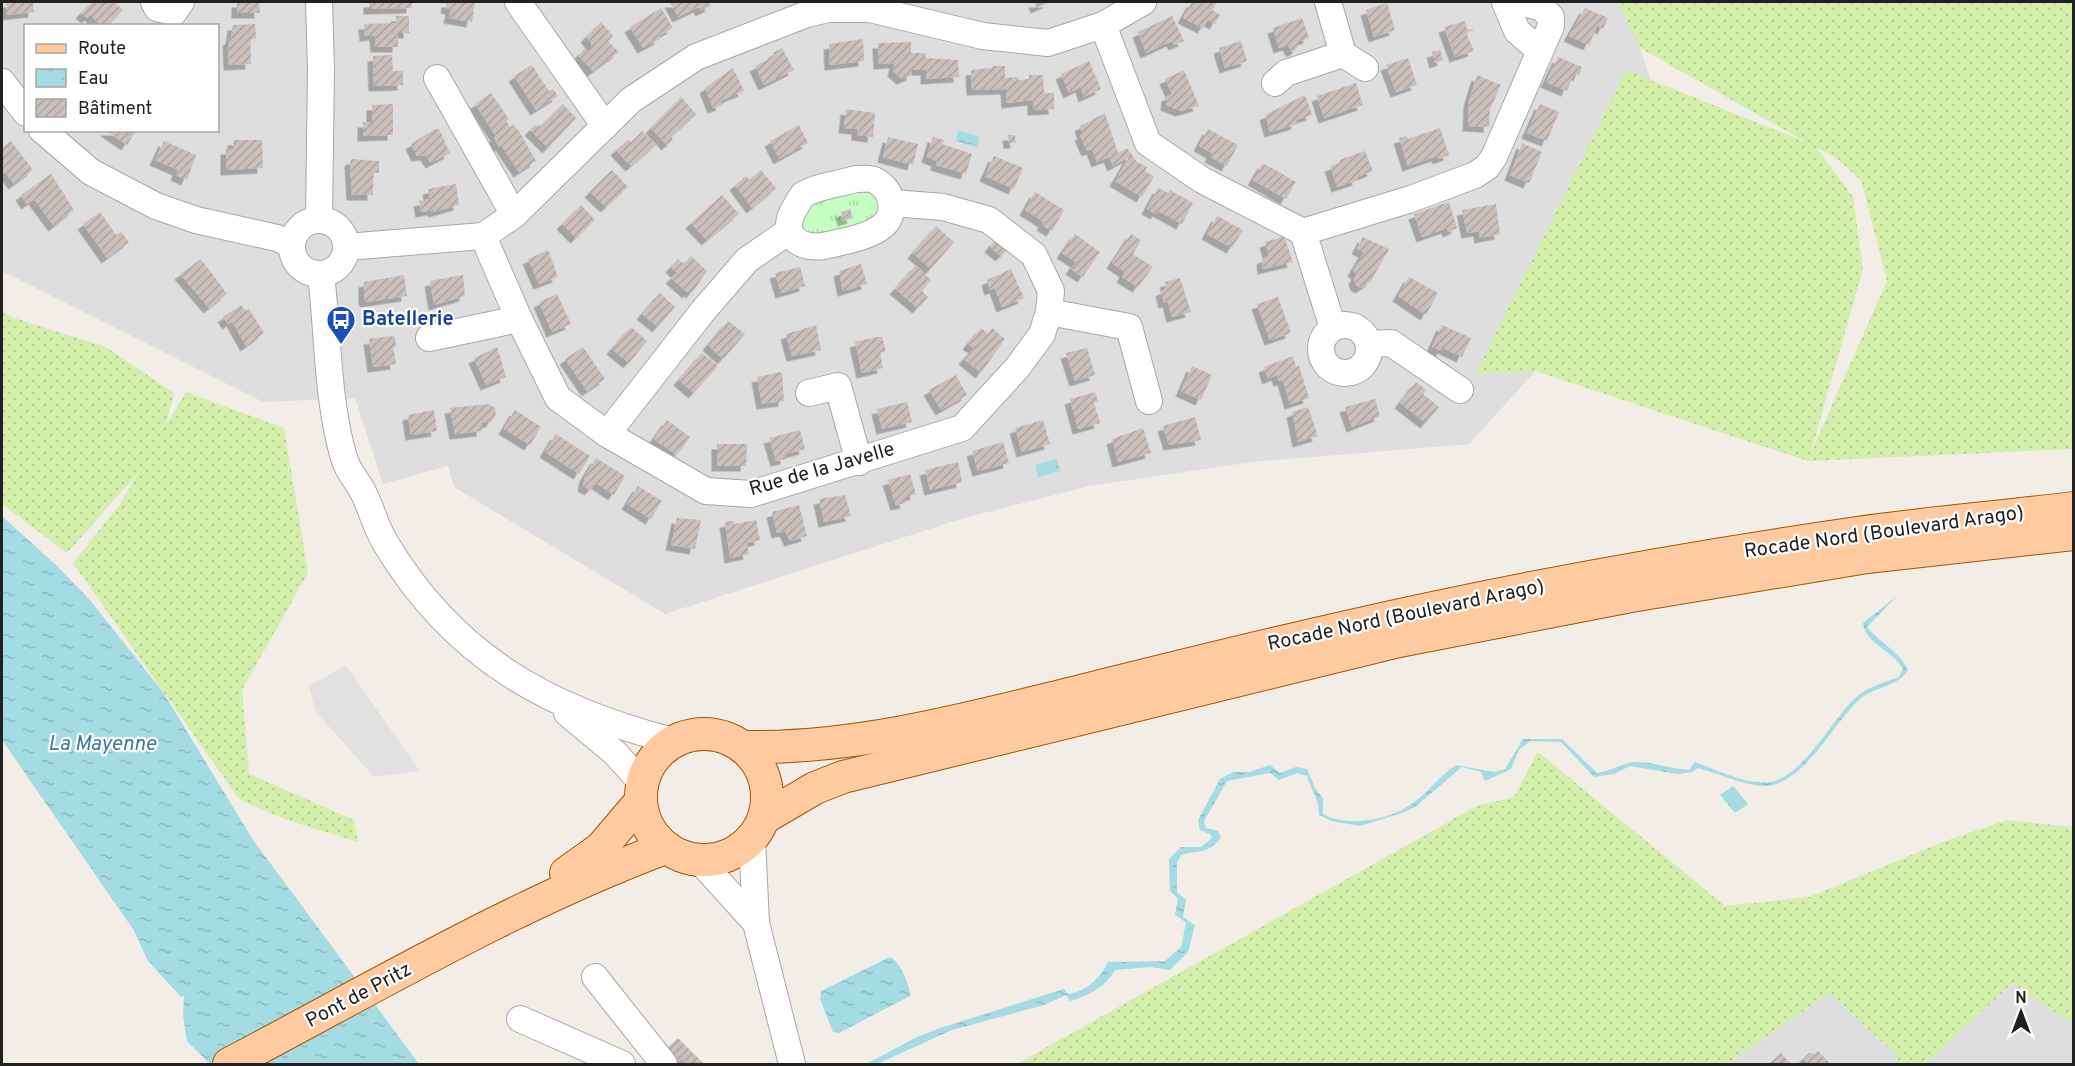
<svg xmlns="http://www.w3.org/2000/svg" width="2075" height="1066" font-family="Overpass,sans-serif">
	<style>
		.residential { fill: #dfdede; fill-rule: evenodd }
		.grass { fill: url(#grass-dots); fill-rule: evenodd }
		.park { fill: url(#park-tufts) }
		.parking { fill: #e1e1e1 }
		.water { fill: url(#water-ripples) }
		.building { fill: url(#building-hatch); filter: url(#shadow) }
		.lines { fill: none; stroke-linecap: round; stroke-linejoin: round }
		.minor-casing { stroke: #a8a8a8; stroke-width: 28 }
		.major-casing { stroke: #9e5700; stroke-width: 34 }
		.minor { stroke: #fff; stroke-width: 26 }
		.major { stroke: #ffca9f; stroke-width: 32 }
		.labels { text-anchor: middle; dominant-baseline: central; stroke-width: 4.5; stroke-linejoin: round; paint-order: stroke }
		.transit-label { font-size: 20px; font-weight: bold; fill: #164399; stroke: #fff; text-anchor: start }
		.street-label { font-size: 20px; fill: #212121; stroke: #fff }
		.water-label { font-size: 21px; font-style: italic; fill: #3e7a9f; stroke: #fff }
	</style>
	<defs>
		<pattern id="grass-dots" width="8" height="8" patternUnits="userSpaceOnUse" patternTransform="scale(1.5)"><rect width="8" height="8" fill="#d4eeab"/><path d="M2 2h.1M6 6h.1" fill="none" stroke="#b6cc93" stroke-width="1.8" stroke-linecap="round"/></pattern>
		<pattern id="park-tufts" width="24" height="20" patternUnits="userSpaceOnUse" patternTransform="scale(1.5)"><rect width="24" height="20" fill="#c6fdc3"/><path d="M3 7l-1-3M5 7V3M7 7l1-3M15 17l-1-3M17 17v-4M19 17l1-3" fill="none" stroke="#aad9a7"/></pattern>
		<pattern id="water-ripples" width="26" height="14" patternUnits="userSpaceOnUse" patternTransform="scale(1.5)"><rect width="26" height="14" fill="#a5dbe2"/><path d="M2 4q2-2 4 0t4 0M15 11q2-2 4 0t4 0" fill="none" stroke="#8ebcc2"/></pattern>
		<pattern id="building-hatch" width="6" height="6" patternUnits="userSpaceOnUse" patternTransform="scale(1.5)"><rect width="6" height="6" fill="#cabfba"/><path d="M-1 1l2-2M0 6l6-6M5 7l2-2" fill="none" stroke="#ada4a0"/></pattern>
		<filter id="shadow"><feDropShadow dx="-5.5" dy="5.5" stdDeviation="0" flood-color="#0004"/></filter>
	</defs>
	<rect width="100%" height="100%" fill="#f2ede7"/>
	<!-- residential -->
	<g class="residential">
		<path d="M2,2H1620L1632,25L1653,87L1615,284L1469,444L1252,462L1090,486L964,518L665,614L454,487L448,466L383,484L355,398L263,402L2,271ZM26,26H218V130H26Z"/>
		<path d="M2012,984L2073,1023V1064H1925Z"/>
		<path d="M1830,993L1899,1058L1892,1064H1727Z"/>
	</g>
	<!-- grass -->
	<g class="grass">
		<path d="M1618,2H2073V449L1808,461L1535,371L1475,374L1626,70L1808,143L1640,48ZM1816,147L1836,158L1861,180L1887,281L1810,455L1863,269L1853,197Z"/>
		<path d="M2,310L11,317L106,347L174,393L166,425L186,392L284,428L308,573L242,690L249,774L354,820L358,842L287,820L239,799L73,563L120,504L139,472L67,553L2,504Z"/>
		<path d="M1538,752L1725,906L1809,897L1948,840L2007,820L2073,827V1023L2012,984L1925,1064H1892L1899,1058L1830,993L1727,1064H1017L1477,806L1514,797Z"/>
	</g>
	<!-- park -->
	<path class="park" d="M860,185L878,191L884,203L870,228L804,237L796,215L804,200Z"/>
	<!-- parking -->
	<path class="parking" d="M346,665V666L420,771L374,777L316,712L309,686Z"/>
	<!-- water -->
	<g class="water">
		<path d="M959,130L980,137L977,147L955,141Z"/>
		<path d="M1057,459L1060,471L1038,477L1035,465Z"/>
		<path d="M2,516L57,566L89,599L163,692L253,840L419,1064H210L187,1041L183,1015L184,996L181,997L148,961L133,929L2,740Z"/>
		<path d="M1898,595L1867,627C1881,644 1899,651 1908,670C1897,688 1873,686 1858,701C1832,725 1801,789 1761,786C1740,784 1718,773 1698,768L1692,772L1678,774L1630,766L1614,774L1594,777L1561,742L1530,741L1519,750L1511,769L1485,781L1481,772L1462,767L1415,807L1402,813L1360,826L1331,821L1319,815C1319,797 1312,793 1307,776L1297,773L1279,780L1270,773L1227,781L1204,821L1206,828L1218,831L1221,838C1205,856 1200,849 1181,855L1177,862V892L1186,900L1183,917L1195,925L1188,952L1170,970L1150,967L1115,970C1106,987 1088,996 1070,1001L1066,995L1044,1005L952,1030L877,1064H866L915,1038L940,1028L1064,989L1068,994C1086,992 1101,977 1108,962L1165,961L1181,947L1186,923L1175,914L1178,899L1170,891L1169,859L1181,847H1201L1212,838L1210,834L1200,830L1198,820L1220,779L1233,772H1249L1270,765L1280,773L1296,767L1307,769L1315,788L1323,798V814C1349,828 1390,820 1413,803C1429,792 1440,775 1456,765L1494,772L1505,769L1523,739H1562L1597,773C1612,771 1623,762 1637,762C1654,762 1671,769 1689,770L1695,762C1717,770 1746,785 1770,782C1801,778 1832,721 1854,699C1867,687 1883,683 1899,677L1903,669C1893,650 1866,645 1863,623Z"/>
		<path d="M1733,786L1748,804L1735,813L1720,795Z"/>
		<path d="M890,957C900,962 910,985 910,996L839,1033L833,1032L820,999L821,991Z"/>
	</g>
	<!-- building -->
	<g class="building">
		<path d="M6,2H33L34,12L7,15Z"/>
		<path d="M92,2H114L123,10L108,26H101L90,15L87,18L81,13Z"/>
		<path d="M237,2H259L260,13H237Z"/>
		<path d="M369,2H412V8L369,9Z"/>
		<path d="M447,2H475L472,22L449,18L451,9L446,8Z"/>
		<path d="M670,2H709L711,6L701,11L699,7L678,17Z"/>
		<path d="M1034,2H1050L1036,8Z"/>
		<path d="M1192,2H1217L1212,10L1220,15L1215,24L1208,20L1203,28L1183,18Z"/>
		<path d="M1387,3L1395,30L1374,37L1366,10Z"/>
		<path d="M661,8L673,28L659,36L660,39L643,48L630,27Z"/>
		<path d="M1585,8L1608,18L1603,29L1597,26L1589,45L1569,36Z"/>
		<path d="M396,16H409V33H398V47H376L375,35L365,36L364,24L396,23Z"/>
		<path d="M1172,16L1184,41L1174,45L1172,41L1146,53L1138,32Z"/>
		<path d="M1302,18L1309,38L1297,42L1298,48L1292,52L1288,45L1279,48L1273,28Z"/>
		<path d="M1465,21L1467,29L1474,30L1468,32L1467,35L1474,51L1455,57L1444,27Z"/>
		<path d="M601,22L613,36L608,41L619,52L593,71L578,56L584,49H592L591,43L586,37Z"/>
		<path d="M255,24L256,39L250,40L251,64L229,65L228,40L231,39L233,25Z"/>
		<path d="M863,39L864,61L830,65L829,44Z"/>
		<path d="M1241,41L1247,61L1225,68L1219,48Z"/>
		<path d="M911,42V53H925L926,58L958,60L959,77L926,79V70H912V75L902,79L893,71L895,63L879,64L878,43Z"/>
		<path d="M782,48L794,70L764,85L755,66L775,56L773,53Z"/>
		<path d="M1440,50L1443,60L1435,63L1432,52Z"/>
		<path d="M392,55L393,71H403V85L374,86L373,56Z"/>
		<path d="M1558,57L1582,67L1579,76L1574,74L1567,91L1546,82Z"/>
		<path d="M1408,58L1417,85L1396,92L1386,65Z"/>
		<path d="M1089,61L1101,89L1084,97L1081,87L1069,93L1061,74Z"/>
		<path d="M532,65L549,91L553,89L558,96L536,110L514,76Z"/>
		<path d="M992,66H1005V78L1018,77V80L1029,79V75H1043L1044,93H1054V109L1033,110V100L1007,103L1006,89L972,90L971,70L992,68Z"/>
		<path d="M733,68L744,91L720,101L722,105L713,108L705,88Z"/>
		<path d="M1184,70L1199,106L1181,111L1166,105L1167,96L1172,94L1165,79Z"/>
		<path d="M1477,75L1501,85L1490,109L1489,127L1468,126L1469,101Z"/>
		<path d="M1356,83L1363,105L1324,118L1317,96Z"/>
		<path d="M491,93L509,119L506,121L510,127L513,125L519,131L536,161L519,172L501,145L499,147L494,138L496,136L475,104Z"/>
		<path d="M1305,95L1312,115L1296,120L1297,124L1270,132L1265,115Z"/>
		<path d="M681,97L696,114L671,137L673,140L667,145L651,128Z"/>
		<path d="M393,104V135L363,136V122H372V105Z"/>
		<path d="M563,104L576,118L548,148L530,130L535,125L541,126Z"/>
		<path d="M1540,104L1559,112L1547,141L1527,133Z"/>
		<path d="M846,109L875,113L873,137L857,135V129L844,128Z"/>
		<path d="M1105,113L1118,153L1127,148L1137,162L1147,167L1145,171L1154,176L1142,197L1115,181L1129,157L1113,166L1109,157L1097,162L1092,149L1087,151L1080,135L1083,134L1080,126Z"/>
		<path d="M799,125L808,143L779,159L770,141Z"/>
		<path d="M1440,128L1449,155L1438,159L1437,156L1408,166L1399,138L1407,136L1408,139Z"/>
		<path d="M435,129H439L450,153L431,163L426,155L417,156L411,144Z"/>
		<path d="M1208,129L1238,145L1227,166L1210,157L1212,153L1199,146Z"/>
		<path d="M105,130H136L127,145Z"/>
		<path d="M642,131L656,145L631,166L616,150L628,140L632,142Z"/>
		<path d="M1008,135H1015L1016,143H1009Z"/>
		<path d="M888,137L918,144L913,165L883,157Z"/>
		<path d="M933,137L944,140L942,144L972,154L966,174L936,165L937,161L927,157Z"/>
		<path d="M233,140H262L263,168L226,170V149H234Z"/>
		<path d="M11,141L33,170L14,184L5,172L2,174V148Z"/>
		<path d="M164,141L196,155L187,180L176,175L178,170L155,160Z"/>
		<path d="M1522,143L1542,152L1529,183L1510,175Z"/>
		<path d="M1365,151L1373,171L1357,177L1358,180L1337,187L1330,166L1340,163L1339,160Z"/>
		<path d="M994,156L1023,168L1014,189L985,176Z"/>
		<path d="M352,159L379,161V173H373V195H352L350,161Z"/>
		<path d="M1263,163L1296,182L1286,199L1253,180Z"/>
		<path d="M612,170L628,187L606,207L590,192Z"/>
		<path d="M761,170L776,188L752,208L735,185L746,176L749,180Z"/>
		<path d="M51,174L74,210L54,226L34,199L27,204L21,195Z"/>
		<path d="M456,184L459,205L434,212L433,210L421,212L419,201L430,199L428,189Z"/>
		<path d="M1158,188L1168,193L1170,190L1193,203L1182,224L1158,211L1156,214L1147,209Z"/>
		<path d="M1035,192L1064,210L1052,231L1042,225L1044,222L1025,210Z"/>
		<path d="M722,195L739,214L707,240L691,223Z"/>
		<path d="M1449,202L1457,228L1448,232L1447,228L1422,237L1414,214Z"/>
		<path d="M1496,204L1500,234L1480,238L1479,231L1467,233L1462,210Z"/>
		<path d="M581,205L595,220L576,238L562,224Z"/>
		<path d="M850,209L853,218L843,221L841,212Z"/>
		<path d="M100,212L116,235L121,232L129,242L107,258L83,224Z"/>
		<path d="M1217,216L1243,230L1232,248L1207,234Z"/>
		<path d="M936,226L954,242L931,269L913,253Z"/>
		<path d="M1075,234L1100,252L1083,277L1071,269L1076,262L1062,253Z"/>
		<path d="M1131,234L1141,240L1133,254L1153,267L1138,287L1122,277L1125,272L1112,263Z"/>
		<path d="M1284,236L1293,262L1263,269L1262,259L1269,256L1265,242Z"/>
		<path d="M1363,237L1389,249L1371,281L1361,288L1356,285L1354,279L1357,274L1353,271L1364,252L1357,249Z"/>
		<path d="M995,240L1007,250L1001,256L990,247Z"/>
		<path d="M548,250L558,277L539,284L528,259Z"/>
		<path d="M691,256L707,271L692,293L689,291L688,293L671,278L677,273L671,267L678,259L684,264Z"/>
		<path d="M201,259L227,294L209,308L180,274Z"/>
		<path d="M861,264L867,284L843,291L839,271Z"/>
		<path d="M916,265L931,280L922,291L928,297L918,308L895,289Z"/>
		<path d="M800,267L805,286L781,293L775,273Z"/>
		<path d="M1011,269L1024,298L1002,307L995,288L990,290L987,280Z"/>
		<path d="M404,275L407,296L366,302L364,299V282Z"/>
		<path d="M463,275L465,296L434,305L430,281Z"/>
		<path d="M1409,277L1438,293L1426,315L1398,296Z"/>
		<path d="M1180,278L1191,312L1172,317L1168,302L1164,303L1161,291L1167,288L1165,282Z"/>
		<path d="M660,293L675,307L658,327L642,314Z"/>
		<path d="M557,294L571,324L552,332L539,302Z"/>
		<path d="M1278,297L1291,333L1270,340L1257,304Z"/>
		<path d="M241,305L246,311L249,309L264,333L246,346L232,321L228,324L223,317Z"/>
		<path d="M728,321L745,334L723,359L708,345Z"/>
		<path d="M816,325L821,350L792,356L786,334Z"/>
		<path d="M1442,325L1471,338L1462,357L1443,348L1442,351L1432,347Z"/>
		<path d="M631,327L647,341L629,363L612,349Z"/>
		<path d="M981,328L988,334L992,328L1005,339L981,373L964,359L974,348L968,344Z"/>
		<path d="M391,336L395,337L396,347H393L396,364L373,367L369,339Z"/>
		<path d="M876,337H882L886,351L880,353L883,368L862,373L855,342Z"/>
		<path d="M497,347L506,377L486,385L474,358Z"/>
		<path d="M583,347L605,379L587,391L565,359Z"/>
		<path d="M1087,348L1095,375L1075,381L1066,353Z"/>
		<path d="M702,353L718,366L694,393L679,380Z"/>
		<path d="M1293,356L1296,367L1299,366L1309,398L1290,404L1283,380L1279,381L1277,375L1268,379L1264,367Z"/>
		<path d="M1192,366L1212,375L1201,400L1181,391Z"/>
		<path d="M780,372L782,373L784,401L762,404L757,377Z"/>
		<path d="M956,375L967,395L941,410L929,390Z"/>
		<path d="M1416,382L1426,390L1423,394L1439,407L1426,423L1400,403Z"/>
		<path d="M1095,392L1098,401L1094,402L1100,423L1078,429L1070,399Z"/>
		<path d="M1375,399L1380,416L1352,427L1345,407Z"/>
		<path d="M907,402L912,422L882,429L877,409Z"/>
		<path d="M489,404L495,408L496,415L491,422L482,423V431L455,434L450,408Z"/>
		<path d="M1308,407L1318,436L1298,442L1292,412Z"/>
		<path d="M434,410L437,431L411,435L408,415Z"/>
		<path d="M515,410L541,427L530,445L504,429Z"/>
		<path d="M1195,417L1201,440L1169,445L1163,426Z"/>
		<path d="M667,420L690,437L677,455L654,439Z"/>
		<path d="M1043,420L1050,444L1022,452L1015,428Z"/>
		<path d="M1143,428L1151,453L1118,462L1112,439Z"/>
		<path d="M800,430L805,449L786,454V459L776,461L769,438Z"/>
		<path d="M556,434L590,456L579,474L545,452Z"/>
		<path d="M1003,442L1009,463L978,471L972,451Z"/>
		<path d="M717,444H747L746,466H717Z"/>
		<path d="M596,458L625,476L614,495L596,483L590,490L583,486L585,476Z"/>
		<path d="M958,462L962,482L930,490L925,470Z"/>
		<path d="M910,474L916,494L904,498L906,503L896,505L888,480Z"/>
		<path d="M638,486L662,501L651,519L627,504Z"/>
		<path d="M845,495L851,516L824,522L819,499Z"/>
		<path d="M799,505L807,536L790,541L785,531L777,533L772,512Z"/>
		<path d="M677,518L701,520L695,549L671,545Z"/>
		<path d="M756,520L760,540L747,543L749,554L730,558L725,522L733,521L734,524Z"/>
		<path d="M678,1038L704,1064H681L685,1061L683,1058L679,1061L667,1048Z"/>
		<path d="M1818,1051L1831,1064H1809L1803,1059L1809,1053L1815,1054Z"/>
		<path d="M1781,1053L1791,1064H1769Z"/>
	</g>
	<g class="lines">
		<!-- minor casing -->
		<g class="minor-casing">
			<g id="minor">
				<path d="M154,2L157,8L174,12L181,2"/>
				<path d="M518,2L605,126"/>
				<path d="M1505,2L1517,31L1539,50"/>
				<path d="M1103,25L1148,143L1202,180L1303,232L1411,199L1475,175L1487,167L1494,157L1551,26V17L1542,8L1520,2"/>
				<path d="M1343,54L1365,68"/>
				<path d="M437,78L514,215"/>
				<path d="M2,82L26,113"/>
				<path d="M1275,83L1286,73L1343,54L1328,2"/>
				<path d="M42,130L91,172L156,206L196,220L277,238L292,245"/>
				<path d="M856,179C861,179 870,178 874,180C894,189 898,216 880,228C865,238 845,241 828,245C800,252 777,234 796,206C798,203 800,198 803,195C817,186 840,184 856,179Z"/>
				<path d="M319,220L321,68L319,2"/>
				<circle cx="319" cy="247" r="27"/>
				<path d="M1303,232L1333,328"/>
				<path d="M483,236L519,319L558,398L607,434L706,491L751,494L962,428L1017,368L1042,334L1049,312L1051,291L1034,255L989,220L943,207L893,203"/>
				<path d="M346,247L483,236L514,215L631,100L696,57L807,14L828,9H870L983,36L1048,43L1103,25L1143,2"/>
				<path d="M321,274C328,334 327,400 344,458C348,472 358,481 364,494C372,510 376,528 386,544C454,657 548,709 673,741"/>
				<path d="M1049,312L1129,327L1149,401"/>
				<circle cx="1345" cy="349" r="24"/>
				<path d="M429,338L519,319"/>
				<path d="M1369,344L1391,343L1460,390"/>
				<path d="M809,393L838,386L859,462"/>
				<path d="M607,434L703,311L747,260L789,231"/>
				<path d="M567,713L615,753L641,782"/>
				<path d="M752,839L756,923L792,1064"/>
				<path d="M699,860L756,923"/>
				<path d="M595,977L664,1064"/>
				<path d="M520,1019L622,1064"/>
			</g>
		</g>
		<!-- major casing -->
		<g class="major-casing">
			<g id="major">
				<circle cx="704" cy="797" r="63"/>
				<path d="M743,747C857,749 967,719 1077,692C1165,670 1254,648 1342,628C1512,589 1685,558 1857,533C1929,523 2001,517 2074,508"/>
				<path d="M764,818L815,788L843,777L1399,641L1631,596L1867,557L2074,534"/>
				<path d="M566,873L601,848L640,802"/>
				<path d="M229,1064C372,989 513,905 665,848"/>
			</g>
		</g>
		<!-- minor -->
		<use href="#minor" class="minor"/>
		<!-- major -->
		<use href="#major" class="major"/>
	</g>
	<!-- icons -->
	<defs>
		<g id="bus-pin" transform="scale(1.5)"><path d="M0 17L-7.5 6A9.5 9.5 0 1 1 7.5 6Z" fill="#1a4fb4" stroke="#fff"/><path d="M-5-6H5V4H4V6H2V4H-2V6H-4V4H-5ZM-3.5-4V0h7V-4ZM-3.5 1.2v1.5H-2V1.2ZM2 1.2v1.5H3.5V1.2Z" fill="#fff"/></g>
	</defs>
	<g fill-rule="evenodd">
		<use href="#bus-pin" x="341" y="320"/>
	</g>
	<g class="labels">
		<!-- transit labels -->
		<g class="transit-label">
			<text x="362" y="320">Batellerie</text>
		</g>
		<!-- street labels -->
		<g class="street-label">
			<text transform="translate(822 470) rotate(-16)">Rue de la Javelle</text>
			<text transform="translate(1884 533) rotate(-8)">Rocade Nord (Boulevard Arago)</text>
			<text transform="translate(1406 616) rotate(-12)">Rocade Nord (Boulevard Arago)</text>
			<text transform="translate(359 996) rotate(-28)">Pont de Pritz</text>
		</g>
		<!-- water labels -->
		<g class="water-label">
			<text x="102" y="744">La Mayenne</text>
		</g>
	</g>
	<!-- border -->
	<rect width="2075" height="1066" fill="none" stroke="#212121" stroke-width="6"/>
	<!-- legend -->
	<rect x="24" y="24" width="195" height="108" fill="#ffffff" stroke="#a6a6a6" stroke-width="1.5"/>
	<rect x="36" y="44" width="30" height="9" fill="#ffca9f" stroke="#a6a6a6" stroke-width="1.5"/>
	<text x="78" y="54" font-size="18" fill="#212121">Route</text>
	<rect x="36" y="69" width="30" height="18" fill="url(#water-ripples)" stroke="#a6a6a6" stroke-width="1.5"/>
	<text x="78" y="84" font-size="18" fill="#212121">Eau</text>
	<rect x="36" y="99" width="30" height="18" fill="url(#building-hatch)" stroke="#a6a6a6" stroke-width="1.5"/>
	<text x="78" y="114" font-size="18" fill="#212121">Bâtiment</text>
	<!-- north arrow -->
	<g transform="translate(2021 1012)" stroke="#ffffff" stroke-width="4.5" paint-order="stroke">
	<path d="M0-4.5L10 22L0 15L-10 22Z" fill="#212121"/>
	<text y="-9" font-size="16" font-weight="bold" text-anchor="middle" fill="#212121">N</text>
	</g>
</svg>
